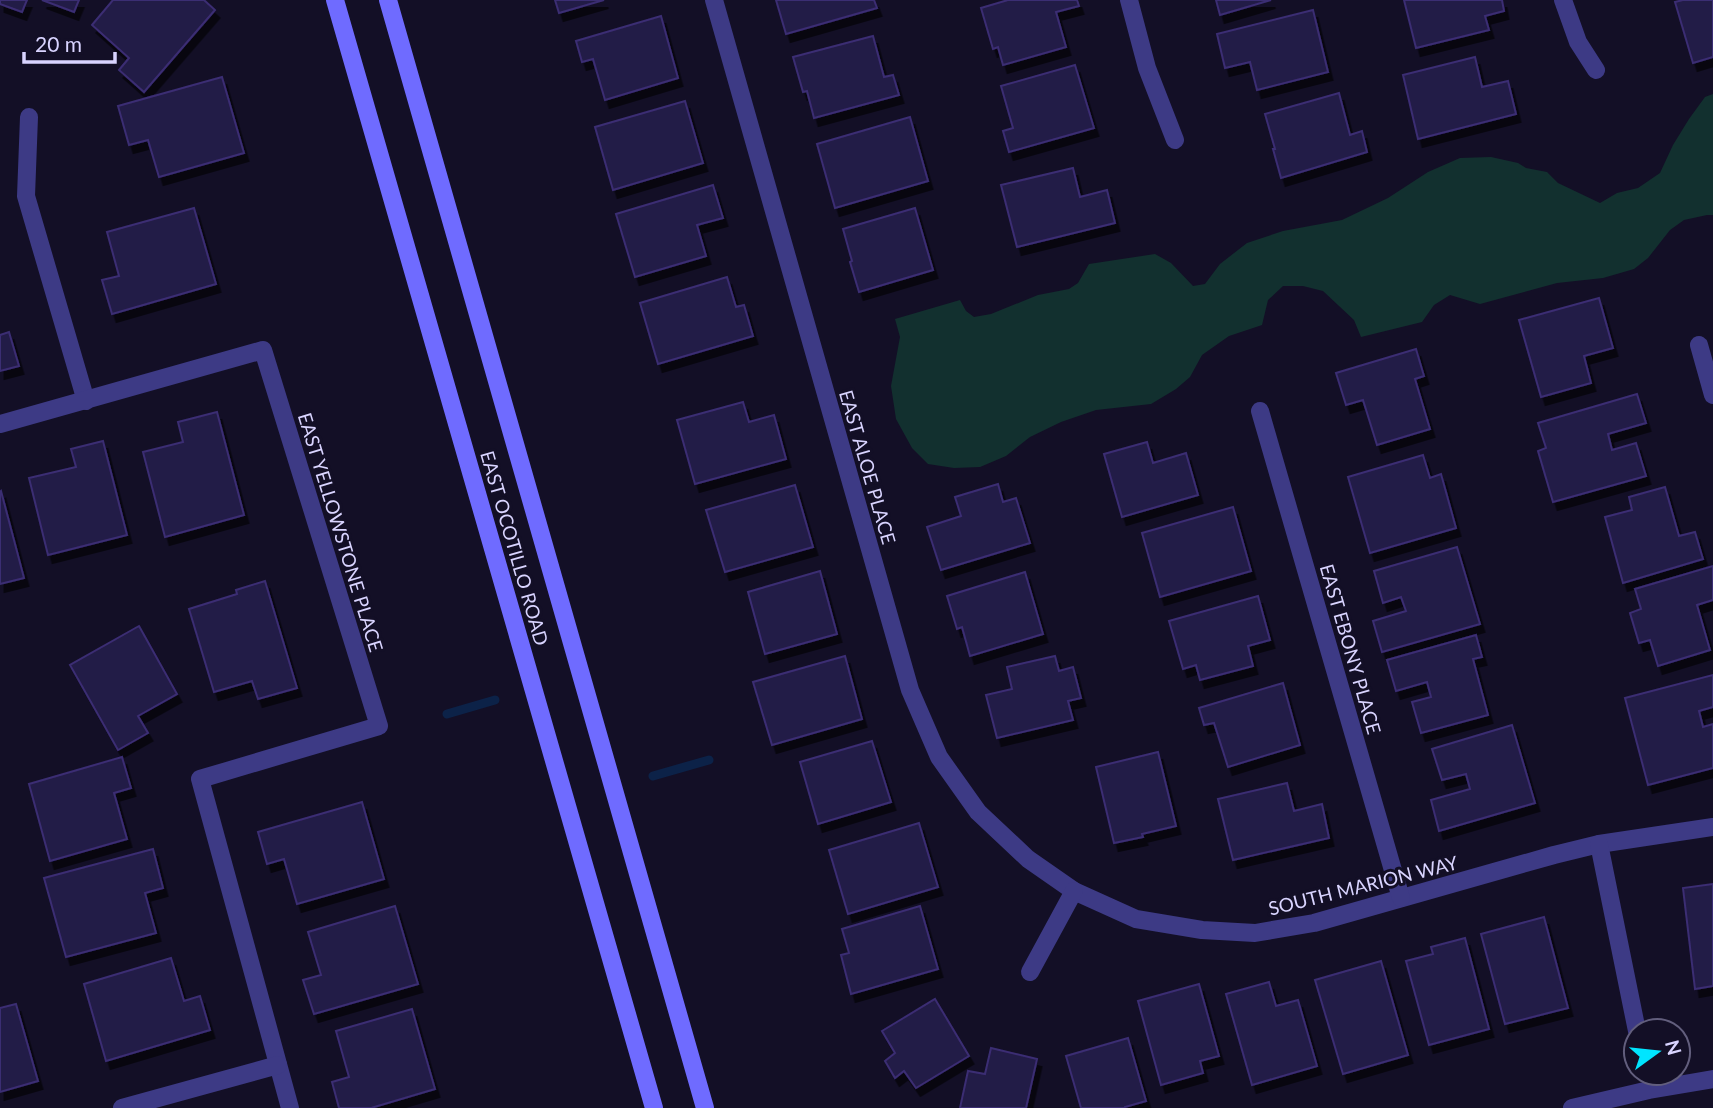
<svg xmlns="http://www.w3.org/2000/svg" width="1713" height="1108" font-family="Lato,sans-serif">
	<style>
		.green { fill: #12302f }
		.lines { fill: none; stroke-linecap: round; stroke-linejoin: round }
		.stream { stroke: #0c2248; stroke-width: 9 }
		.building { fill: #241b47; stroke: #3b2d73; stroke-width: 2; filter: url(#shadow) }
		.minor { stroke: #3d3a85; stroke-width: 18 }
		.secondary { stroke: #6f6bff; stroke-width: 18 }
		.labels { text-anchor: middle; dominant-baseline: central; stroke-width: 6; stroke-linejoin: round; paint-order: stroke }
		.street-label { font-size: 19px; fill: #d9d4ff; stroke: #130f26 }
	</style>
	<defs>
		<filter id="shadow"><feDropShadow dx="4.5" dy="8" stdDeviation="0" flood-color="#0009"/></filter>
	</defs>
	<rect width="100%" height="100%" fill="#130f26"/>
	<!-- green -->
	<path class="green" d="M1713,94V215H1707L1684,220L1670,230L1648,258L1634,269L1603,278L1557,283L1480,304L1450,295L1434,305L1422,322L1361,337L1354,320L1323,291L1303,286H1283L1268,300L1262,325L1229,336L1202,355L1190,377L1176,389L1151,404L1096,410L1061,422L1030,437L1006,456L980,467L954,468L928,464L912,448L896,419L891,386L900,337L895,319L960,300L966,311L974,317L991,314L1038,295L1069,289L1078,283L1089,264L1155,254L1171,263L1193,286L1205,284L1220,264L1247,243L1283,231L1342,220L1388,198L1428,172L1460,158L1491,157L1518,163L1526,168L1547,172L1558,183L1600,203L1617,193L1638,188L1660,173L1673,145L1689,119L1705,97Z"/>
	<g class="lines">
		<!-- stream -->
		<g class="stream">
			<path d="M447,714L495,700"/>
			<path d="M653,776L709,760"/>
		</g>
	</g>
	<!-- building -->
	<g class="building">
		<path d="M0,0H27L22,12L0,4Z"/>
		<path d="M42,0H79L74,12Z"/>
		<path d="M113,0H204L215,10L144,92L119,70L129,58L92,25Z"/>
		<path d="M555,0H604L559,13Z"/>
		<path d="M776,0H874L877,8L786,34Z"/>
		<path d="M1008,0H1077L1079,6L1056,12L1066,47L1003,65L998,47L993,49L981,8Z"/>
		<path d="M1216,0H1271L1220,15Z"/>
		<path d="M1404,0H1502L1504,11L1485,16L1489,30L1416,48Z"/>
		<path d="M1683,0H1713V57L1693,63L1675,2Z"/>
		<path d="M1313,10L1328,72L1257,90L1250,62L1225,68L1217,34Z"/>
		<path d="M661,16L678,78L605,100L593,59L582,62L576,41Z"/>
		<path d="M873,36L884,77L893,75L899,95L814,118L807,91L803,92L793,57Z"/>
		<path d="M1475,57L1482,87L1508,81L1516,114L1418,139L1403,75Z"/>
		<path d="M1075,65L1094,128L1009,152L1003,131L1013,128L1001,86Z"/>
		<path d="M222,77L244,153L159,177L148,140L129,145L118,106Z"/>
		<path d="M1339,93L1350,135L1362,131L1367,152L1281,178L1273,149H1275L1265,114Z"/>
		<path d="M685,101L703,163L613,190L595,127Z"/>
		<path d="M910,117L928,181L835,208L817,144Z"/>
		<path d="M1073,168L1080,197L1107,190L1115,223L1017,247L1001,185Z"/>
		<path d="M713,185L723,218L697,225L706,256L635,277L616,214Z"/>
		<path d="M194,208L216,284L112,314L102,280L119,276L107,232Z"/>
		<path d="M915,208L933,270L859,292L850,262L852,261L843,229Z"/>
		<path d="M727,277L736,307L744,305L753,336L658,364L640,303Z"/>
		<path d="M1599,298L1613,348L1584,356L1591,383L1541,397L1519,320Z"/>
		<path d="M9,332L19,366L0,371V335Z"/>
		<path d="M1416,349L1424,376L1415,379L1430,429L1377,445L1363,400L1346,405L1336,373Z"/>
		<path d="M1637,394L1646,423L1608,434L1612,450L1636,443L1646,476L1553,502L1538,451L1546,448L1538,423Z"/>
		<path d="M743,402L749,422L774,415L786,459L695,484L677,420Z"/>
		<path d="M217,412L244,515L165,537L143,452L183,442L178,422Z"/>
		<path d="M103,441L127,535L48,555L29,478L76,467L71,449Z"/>
		<path d="M1147,442L1153,463L1186,453L1198,495L1122,517L1104,454Z"/>
		<path d="M1423,455L1430,478L1441,474L1456,528L1370,553L1348,477Z"/>
		<path d="M998,484L1003,502L1016,498L1030,543L941,570L927,527L961,516L955,497Z"/>
		<path d="M795,485L813,547L725,572L706,510Z"/>
		<path d="M1665,487L1679,536L1695,532L1703,559L1623,583L1605,517L1632,510L1629,497Z"/>
		<path d="M1,491L24,578L0,584V492Z"/>
		<path d="M1233,507L1251,571L1160,597L1142,533Z"/>
		<path d="M1457,547L1480,624L1382,652L1373,621L1406,611L1401,597L1383,603L1374,571Z"/>
		<path d="M1713,566V600L1697,605L1710,650L1658,666L1650,640L1639,643L1630,613L1641,609L1635,589Z"/>
		<path d="M820,571L837,634L765,654L748,592Z"/>
		<path d="M1025,572L1043,634L970,656L962,627L957,629L947,596Z"/>
		<path d="M265,581L297,688L258,699L252,681L214,692L189,609L237,594L236,590Z"/>
		<path d="M1258,596L1270,640L1248,646L1253,666L1200,680L1196,665L1183,669L1169,621Z"/>
		<path d="M139,626L177,694L138,716L148,733L118,750L70,665Z"/>
		<path d="M1476,635L1482,657L1473,659L1488,715L1421,733L1412,702L1431,697L1427,682L1396,691L1387,660Z"/>
		<path d="M845,656L862,719L772,745L753,682Z"/>
		<path d="M1055,656L1059,671L1073,667L1081,698L1068,701L1073,720L997,738L986,695L1012,689L1007,667Z"/>
		<path d="M1713,675V707L1699,711L1703,727L1713,724V768L1648,785L1625,698Z"/>
		<path d="M1283,683L1300,745L1228,767L1214,723L1204,725L1199,708Z"/>
		<path d="M1512,725L1535,803L1439,831L1431,800L1470,789L1466,774L1442,780L1432,749Z"/>
		<path d="M872,741L891,802L818,824L800,762Z"/>
		<path d="M1158,752L1176,826L1142,834L1143,837L1114,843L1096,767Z"/>
		<path d="M122,757L131,788L114,793L127,839L50,861L29,784Z"/>
		<path d="M1287,783L1294,811L1322,804L1329,838L1233,860L1218,799Z"/>
		<path d="M362,802L384,879L297,904L284,859L267,864L258,832Z"/>
		<path d="M919,823L938,887L848,914L829,850Z"/>
		<path d="M153,849L163,888L145,893L156,933L66,957L44,878Z"/>
		<path d="M1713,884V986L1695,989L1683,888Z"/>
		<path d="M395,906L418,984L314,1014L303,980L321,975L308,932Z"/>
		<path d="M920,906L938,969L851,994L841,955L849,953L842,929Z"/>
		<path d="M1544,917L1568,1008L1505,1024L1481,934Z"/>
		<path d="M1465,938L1489,1029L1429,1045L1406,961L1433,954L1431,947Z"/>
		<path d="M171,958L184,1001L200,996L210,1030L106,1061L84,984Z"/>
		<path d="M1381,961L1408,1055L1343,1074L1315,980Z"/>
		<path d="M1269,982L1276,1006L1298,1000L1317,1066L1252,1085L1226,994Z"/>
		<path d="M1199,984L1219,1056L1200,1061L1203,1073L1161,1085L1138,1001Z"/>
		<path d="M935,999L969,1056L916,1088L904,1071L895,1078L885,1061L895,1053L882,1031Z"/>
		<path d="M16,1004L38,1081L0,1092V1008Z"/>
		<path d="M412,1009L435,1089L371,1108H339L332,1082L349,1077L336,1031Z"/>
		<path d="M1128,1038L1146,1101L1125,1107V1108H1081L1066,1056Z"/>
		<path d="M991,1048L1037,1059L1026,1108H960L968,1071L985,1074Z"/>
	</g>
	<g class="lines">
		<!-- minor -->
		<g class="minor">
			<path d="M714,0L910,690L939,757L978,812L1028,859L1074,891L1136,919L1202,930L1255,933L1314,923L1554,855L1599,844L1713,827"/>
			<path d="M1129,0L1147,68L1175,140"/>
			<path d="M1563,0L1578,42L1596,70"/>
			<path d="M29,117L26,196L86,401"/>
			<path d="M1699,345L1713,395"/>
			<path d="M1260,411L1401,898"/>
			<path d="M0,424L263,350L379,726L200,779L290,1108"/>
			<path d="M1599,844L1637,1031"/>
			<path d="M1030,972L1074,891"/>
			<path d="M122,1108L278,1065"/>
			<path d="M1572,1108L1649,1090L1713,1079"/>
		</g>
		<!-- secondary -->
		<g class="secondary">
			<path d="M335,0L654,1108"/>
			<path d="M388,0L705,1108"/>
		</g>
	</g>
	<g class="labels">
		<!-- street labels -->
		<g class="street-label">
			<text transform="translate(868 467) rotate(74)">EAST ALOE PLACE</text>
			<text transform="translate(341 532) rotate(73)">EAST YELLOWSTONE PLACE</text>
			<text transform="translate(515 548) rotate(74)">EAST OCOTILLO ROAD</text>
			<text transform="translate(1351 649) rotate(74)">EAST EBONY PLACE</text>
			<text transform="translate(1363 885) rotate(-14)">SOUTH MARION WAY</text>
		</g>
	</g>
	<!-- north arrow -->
	<g transform="translate(1657 1052) rotate(75)"><circle r="33" fill="#130f26" stroke="#625e7d" stroke-width="2"/>
	<path d="M0-5L12 26L0 18L-12 26Z" fill="#00e5ff"/>
	<text y="-10" font-size="19" font-weight="bold" text-anchor="middle" fill="#d9d4ff">N</text>
	</g>
	<!-- scale -->
	<path d="M24 52v10h91v-10" fill="none" stroke="#d9d4ff" stroke-width="3.5"/>
	<text x="35" y="52" font-size="21" fill="#d9d4ff" stroke="#130f26" stroke-width="5" paint-order="stroke">20 m</text>
</svg>
